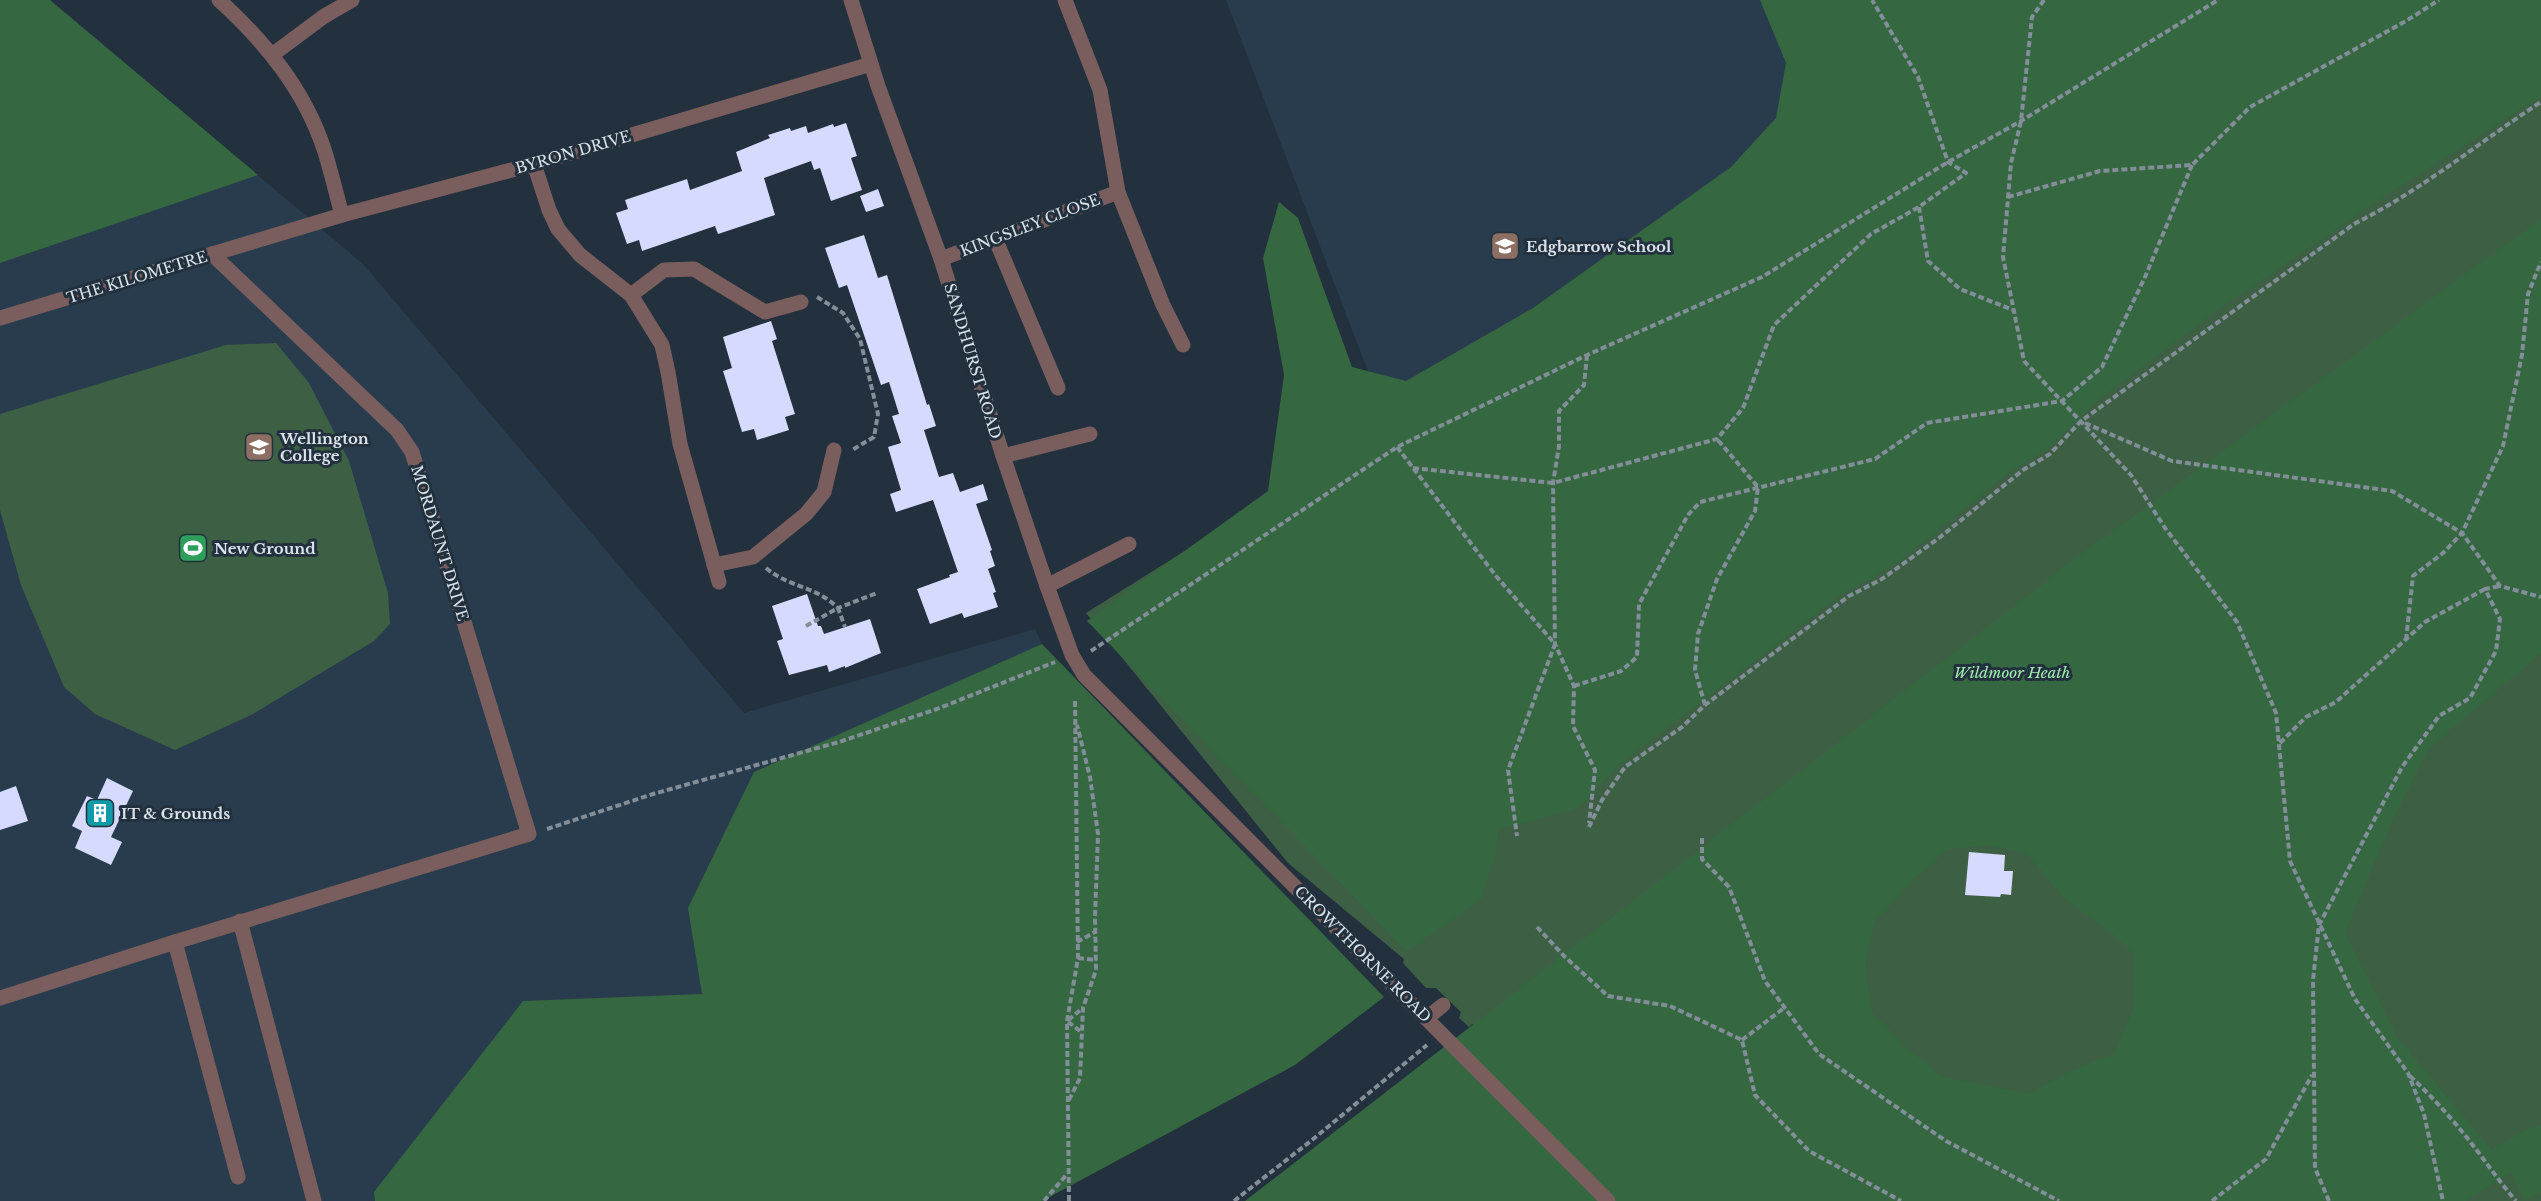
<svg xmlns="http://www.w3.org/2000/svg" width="2541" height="1201" font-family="'Libre Baskerville',serif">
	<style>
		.built { fill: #293c4d }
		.green { fill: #3d6044 }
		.forest { fill: #356741; fill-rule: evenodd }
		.building { fill: #d6dafe }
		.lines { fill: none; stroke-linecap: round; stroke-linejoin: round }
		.path { stroke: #828e98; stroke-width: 4; stroke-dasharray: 6 3; stroke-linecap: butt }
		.minor { stroke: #7a5e5d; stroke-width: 15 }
		.labels { text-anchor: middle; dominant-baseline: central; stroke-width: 6; stroke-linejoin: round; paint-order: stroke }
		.street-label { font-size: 15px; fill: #dae3eb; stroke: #22313d }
		.poi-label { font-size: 15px; font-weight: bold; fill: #dae3eb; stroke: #22313d; text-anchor: start }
		.park-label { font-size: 15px; font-style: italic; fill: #a2eeb1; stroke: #22313d }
	</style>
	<rect width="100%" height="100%" fill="#22313d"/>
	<!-- built -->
	<g class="built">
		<path d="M0,0H50L363,264L744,713L1035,629L1051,664L608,1201H0Z"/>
		<path d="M1226,0H1886L1942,98L1388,424Z"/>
	</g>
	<!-- green -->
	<g class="green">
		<path d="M2541,0V1201H1649L1472,1024L1469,1027L1459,1018L1461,1012L1436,988H1426L1403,963L1404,959L1288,863L1086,613L1464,376Z"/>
		<path d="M276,343L309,383L349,461L388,593L390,624L374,641L251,715L175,750L95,714L64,687L21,585L0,510V414L226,345Z"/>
	</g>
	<!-- forest -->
	<g class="forest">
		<path d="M0,0H50L258,175L0,263Z"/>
		<path d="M1760,0H2541V96L2379,200L2216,311L2099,399L2048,449L2011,471L1903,558L1871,579L1844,592L1619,765L1578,808L1498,830L1496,853L1481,899L1407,952L1087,621L1268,491L1284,375L1263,258L1279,202L1298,218L1352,367L1406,381L1533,308L1731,167L1776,118L1786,63Z"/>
		<path d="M2541,219V653L2428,749L2393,819L2345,933L2398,1038L2492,1150L2527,1129L2541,1125V1192L2525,1200L2511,1172L2466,1201H1245L2076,558ZM1989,845L2027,854L2066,900L2109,931L2134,954V1008L2114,1054L2070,1071L2030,1094L1941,1076L1903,1045L1871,1010L1865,964L1874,923L1915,878L1946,850Z"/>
		<path d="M1042,644L1384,997L1295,1065L1042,1201H375L374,1192L523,1001L702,994L688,908L754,772Z"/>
	</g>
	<!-- building -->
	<g class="building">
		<path d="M846,123L857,156L851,158L862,190L831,201L820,168L814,170L811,161L764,178L775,215L718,234L715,226L642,251L639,240L627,244L616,213L628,209L625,200L687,179L690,190L742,171L736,152L770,138L768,135L790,128L791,131L806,126L808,133L833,124L834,127Z"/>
		<path d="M878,189L884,206L866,212L860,196Z"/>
		<path d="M864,235L878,278L887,275L927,405L929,404L936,426L924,430L939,477L953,473L960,492L983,484L988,500L976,504L992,550L990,551L995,566L988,569L996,592L993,593L998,607L964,618L962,613L930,624L917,589L950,577L949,575L958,572L933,500L896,512L890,494L901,490L888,447L901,443L892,416L899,414L889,382L881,385L847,285L839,288L825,248Z"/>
		<path d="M771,321L777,339L772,341L795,414L785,417L789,430L757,440L754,429L742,432L723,371L732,368L723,337Z"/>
		<path d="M807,594L818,626H821L824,634L870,619L881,653L845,668V666L829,672L827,665L789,675L777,641L783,639L772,606Z"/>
		<path d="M107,778L133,791L111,837L122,842L111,865L75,848L82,831L72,826L87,796L97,800Z"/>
		<path d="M16,786L28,821L0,830V792Z"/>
		<path d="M1969,852L2005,855L2004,871H2013L2011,895L2001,894L2000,897L1965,895Z"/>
	</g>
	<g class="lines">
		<!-- path -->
		<g class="path">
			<path d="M2044,0L2032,17L2021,121L2011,163L2003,257L2024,361L2131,475L2165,528L2237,622L2276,713L2290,861L2355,999L2408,1073L2424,1114L2443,1201"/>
			<path d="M2008,197L2100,171L2192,165L2250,107L2406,21L2439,0"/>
			<path d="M1919,207L1928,261L1960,289L2013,310"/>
			<path d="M817,297L843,313L860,339L878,414L874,437L852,450"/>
			<path d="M1587,355L1584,385L1559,411V446L1553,483L1555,644L1574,686L1573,726L1595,770L1589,823"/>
			<path d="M2085,423L2172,461L2392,491L2462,533L2500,586L2541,597"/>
			<path d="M1397,447L1496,576L1555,644L1508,770L1517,836"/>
			<path d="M1413,468L1553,483L1717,439L1743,408L1774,325L1871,234L1919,207L1966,173L1948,162L1918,77L1872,0"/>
			<path d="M766,568C790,588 814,585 838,608L877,593"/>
			<path d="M806,626L838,608L845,627"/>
			<path d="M2406,640L2413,576L2443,553L2462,533L2503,446L2522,355L2528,294L2541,262"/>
			<path d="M1091,651L1397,447L1587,355L1762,277L1948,162L2021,121L2218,0"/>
			<path d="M1574,686L1621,671L1637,657L1639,604L1688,515L1700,502L1875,459L1927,423L2062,401L2102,367L2145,277L2192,165"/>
			<path d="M1705,705L1695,670L1698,634L1717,579L1755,511L1758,487L1717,439"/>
			<path d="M2280,743L2306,717L2336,702L2425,622L2485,589"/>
			<path d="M1589,827L1602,800L1625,767L1682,727L1705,705L1849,596L1882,579L1939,538L2023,470L2050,454L2081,421L2354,224C2422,190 2478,143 2541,102"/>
			<path d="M547,829L653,794L839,742L937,709L1055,662"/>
			<path d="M1702,838V859L1729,887L1765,981L1819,1054L1946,1141L2059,1201"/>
			<path d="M1537,927L1564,956L1608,996L1670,1006L1742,1040L1755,1095L1809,1151L1901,1201"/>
			<path d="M1077,942L1095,932"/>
			<path d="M1078,958L1096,960"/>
			<path d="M1080,1031L1067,1021L1083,1008"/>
			<path d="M1742,1040L1784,1008"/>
			<path d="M2410,1076C2429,1094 2447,1113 2464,1134C2482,1156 2497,1179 2516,1201"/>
			<path d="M1069,1100L1080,1078L1083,1008L1096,970L1095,917L1098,834L1090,777L1077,725"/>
			<path d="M1044,1201L1067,1174"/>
			<path d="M1069,1201L1067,1021L1078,958L1075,701"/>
			<path d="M1234,1201L1312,1140L1427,1045"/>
			<path d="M2212,1201L2266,1159L2312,1075"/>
			<path d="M2329,1201L2315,1168L2313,980L2319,925L2402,767L2439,716L2470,698L2496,651L2500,619L2485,589L2500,586"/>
		</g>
		<!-- minor -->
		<g class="minor">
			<path d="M219,0C265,42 304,89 324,149C331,171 336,193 342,215"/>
			<path d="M851,0L878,86L941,259L1003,456L1047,586L1072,655L1084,675L1608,1201"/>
			<path d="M1065,0L1100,90L1118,192L1163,305L1183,345"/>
			<path d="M272,55L323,17L352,0"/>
			<path d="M534,164L549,210L558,229L580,255L631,295L662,345L668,372L680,444L719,582"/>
			<path d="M995,238L1058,388"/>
			<path d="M941,259L1118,192"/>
			<path d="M631,295L664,270L694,269L765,312L801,302"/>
			<path d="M0,318L342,215L534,164L871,64"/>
			<path d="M1003,456L1090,434"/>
			<path d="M714,565L753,557L806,514L824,492L834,450"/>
			<path d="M1047,586L1129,544"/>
			<path d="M240,921L314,1201"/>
			<path d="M175,942L529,834L412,452L397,430L212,254"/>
			<path d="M0,998L175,942L238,1177"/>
			<path d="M1427,1018L1443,1005"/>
		</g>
	</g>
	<!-- icons -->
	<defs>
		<g id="school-square" transform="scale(1.5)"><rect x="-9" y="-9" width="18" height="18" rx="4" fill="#8d6e63" stroke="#22313d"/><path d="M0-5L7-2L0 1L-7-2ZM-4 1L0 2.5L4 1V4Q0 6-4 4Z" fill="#fff"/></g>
		<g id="stadium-square" transform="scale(1.5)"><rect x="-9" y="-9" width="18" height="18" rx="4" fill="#2e9e5b" stroke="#22313d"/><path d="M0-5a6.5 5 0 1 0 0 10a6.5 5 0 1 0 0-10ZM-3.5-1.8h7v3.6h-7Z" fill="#fff"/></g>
		<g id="building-square" transform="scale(1.5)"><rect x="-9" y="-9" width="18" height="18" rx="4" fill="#0f9aa8" stroke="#22313d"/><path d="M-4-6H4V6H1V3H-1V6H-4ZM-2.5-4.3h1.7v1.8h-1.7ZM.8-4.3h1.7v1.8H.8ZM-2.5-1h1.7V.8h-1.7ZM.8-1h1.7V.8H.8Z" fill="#fff"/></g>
	</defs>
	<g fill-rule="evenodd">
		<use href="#school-square" x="1505" y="246"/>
		<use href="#school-square" x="259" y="447"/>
		<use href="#stadium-square" x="193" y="548"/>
		<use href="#building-square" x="100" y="813"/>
	</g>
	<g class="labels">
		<!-- street labels -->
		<g class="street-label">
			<text transform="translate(573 152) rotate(-16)">BYRON DRIVE</text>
			<text transform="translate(1030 225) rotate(-21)">KINGSLEY CLOSE</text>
			<text transform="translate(137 277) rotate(-17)">THE KILOMETRE</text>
			<text transform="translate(973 361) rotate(73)">SANDHURST ROAD</text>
			<text transform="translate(440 543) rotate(73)">MORDAUNT DRIVE</text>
			<text transform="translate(1363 954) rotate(45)">CROWTHORNE ROAD</text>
		</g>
		<!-- poi labels -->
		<g class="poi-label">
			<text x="1526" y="246">Edgbarrow School</text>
			<text x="280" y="438">Wellington<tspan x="280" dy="17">College</tspan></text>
			<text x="214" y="548">New Ground</text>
			<text x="121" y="813">IT &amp; Grounds</text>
		</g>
		<!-- park labels -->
		<g class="park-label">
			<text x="2012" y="672">Wildmoor Heath</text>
		</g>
	</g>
</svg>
